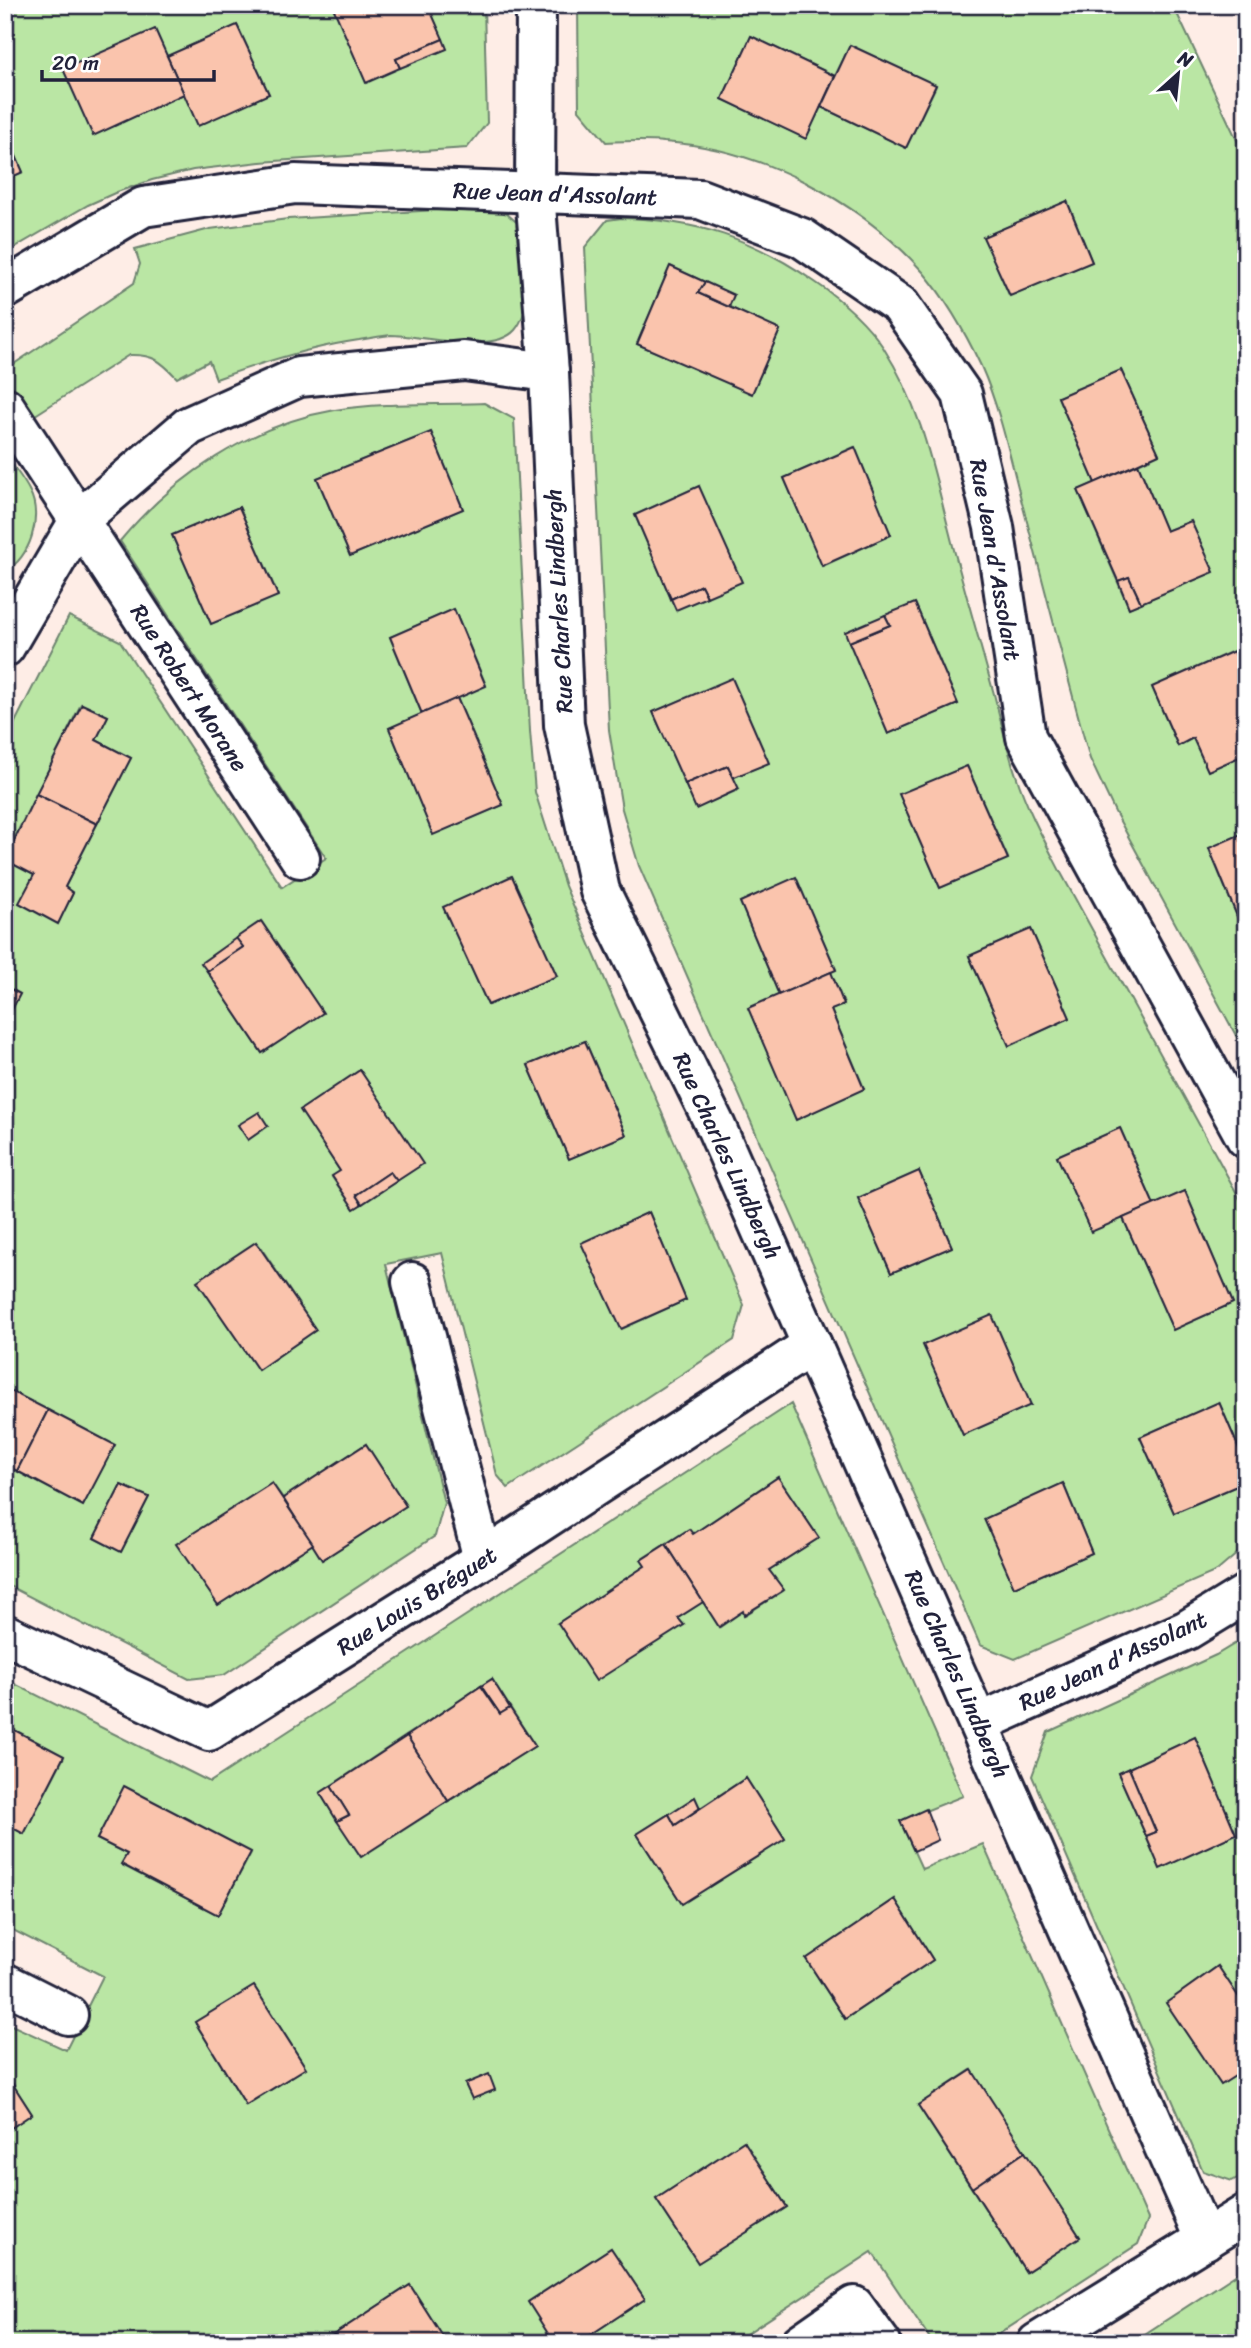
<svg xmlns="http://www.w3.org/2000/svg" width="1251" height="2348" font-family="Sriracha,sans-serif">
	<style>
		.green { fill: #bae6a4; stroke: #6e8470; stroke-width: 2; fill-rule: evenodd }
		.building { fill: #fac4ad; stroke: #22223b; stroke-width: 2 }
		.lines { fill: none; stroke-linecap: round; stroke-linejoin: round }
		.minor-casing { stroke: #22223b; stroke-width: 44 }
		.minor { stroke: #fff; stroke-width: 38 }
		.labels { text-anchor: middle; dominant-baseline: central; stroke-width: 7; stroke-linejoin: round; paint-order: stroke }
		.street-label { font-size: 23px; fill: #22223b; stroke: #fff }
	</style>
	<rect width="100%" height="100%" fill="#feede6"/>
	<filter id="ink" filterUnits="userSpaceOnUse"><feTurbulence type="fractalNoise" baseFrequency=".0143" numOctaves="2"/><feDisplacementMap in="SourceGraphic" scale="14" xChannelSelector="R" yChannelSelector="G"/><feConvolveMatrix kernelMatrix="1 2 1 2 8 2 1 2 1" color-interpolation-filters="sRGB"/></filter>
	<g filter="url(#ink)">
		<!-- green -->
		<g class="green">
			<path d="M5,5H332L400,68L446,49L428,5H484L487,123L467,148L260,162L193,170L152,180L117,192L88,205L5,253V180L23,172L5,131ZM237,25L269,94H184L93,135L167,56Z"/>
			<path d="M578,5H1173L1246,159V678L1233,651L1152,687L1178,746L1193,738L1208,771L1246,754V832L1209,849L1246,938V1054L1115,812L1090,759C1066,674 1045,588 1022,503C1010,457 1000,409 981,366C966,334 946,299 923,272C859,200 760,148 664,142C644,140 625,141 606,142L579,110ZM751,36L835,76L850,45L936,86L906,148L821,107L805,138L722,99ZM1067,201L1092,262L1009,295L984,237ZM1121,370L1159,454L1138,464L1166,531L1191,521L1213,572L1129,608L1078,490L1095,483L1058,397Z"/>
			<path d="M487,207L507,214L521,226C524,256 536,305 515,330C493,355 421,335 391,335C381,336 370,338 359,340C310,347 263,362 216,379L209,361L177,378C161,361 153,354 129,355L29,419L5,387V370L134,283L140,264L135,249L210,229L288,219Z"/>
			<path d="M622,218C697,220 754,239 815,282C840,299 866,321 883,347C924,411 934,474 953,546C966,595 980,644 994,694C1001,721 1007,749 1016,775C1027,809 1044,840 1060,871L1246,1210V1465L1219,1402L1140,1437L1174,1513L1246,1482V1546L1217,1571L1015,1659L980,1645L639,866L622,809L609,730L585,247L607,220ZM670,266L733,295L729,307L780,330L752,393L637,344ZM854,447L891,535L823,566L784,478ZM699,486L676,610L635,515ZM915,603L958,704L888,734L846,633ZM732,679L768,763L732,778L738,790L696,808L653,712ZM967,766L1008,858L940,888L900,795ZM795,878L836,969L831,972L844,1004L831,1010L864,1088L796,1120L749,1009L779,995L740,902ZM1031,929L1070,1018L1009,1046L969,956ZM1120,1128L1154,1205L1185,1191L1233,1303L1173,1330L1123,1218L1091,1231L1057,1156ZM919,1171L952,1247L891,1273L858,1198ZM924,1345L1030,1405L963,1435ZM1063,1483L1092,1553L1014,1587L985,1519Z"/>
			<path d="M484,403L514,419L530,731L535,792L565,886L744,1305L734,1340L508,1488L497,1475L442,1253L386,1264L444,1503L435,1536L224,1675L189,1679L5,1584V1465L83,1506L114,1445L5,1388V1023L20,994L5,986V860L34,875L20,903L58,923L73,893L65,887L131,758L96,740L108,716L81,704L5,857V742L69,616L120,641L282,887L326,858L120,541C172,478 252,424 335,410C383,402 435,405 484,403ZM431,432L463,509L350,556L317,478ZM239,507L278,595L211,624L172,535ZM454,609L486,685L457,698L503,805L433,834L389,728L422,714L390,637ZM511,876L557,976L488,1005L444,908ZM262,922L322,1012L262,1053L202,963ZM585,1041L626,1135L569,1159L528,1065ZM360,1071L422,1164L354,1209L332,1177L340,1171L301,1110ZM649,1212L686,1300L622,1329L582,1243ZM257,1242L316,1330L258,1369L198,1281ZM366,1444L406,1506L323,1559L313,1544L218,1605L177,1544L272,1483L283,1498ZM121,1485L149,1497L121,1552L94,1538Z"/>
			<path d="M5,454C13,467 24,479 30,492C43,517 30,559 5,571Z"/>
			<path d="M791,1404L963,1796L900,1821L922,1869L983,1844L1148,2219L1138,2244L985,2343H933L872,2252L732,2343H578L645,2299L611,2248L529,2301L554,2343H447L410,2285L321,2343H5V2132L32,2114L5,2072V2022L66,2050L103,1976L5,1926V1824L24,1834L64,1757L5,1725V1679L210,1782ZM778,1477L819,1538L769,1570L783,1591L745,1615L743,1611L720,1627L703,1602L678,1618L683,1625L558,1623L645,1566L642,1559L689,1529L693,1534ZM492,1679L535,1746L361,1857L320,1793ZM746,1778L785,1839L682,1904L637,1834L694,1798L700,1808ZM124,1787L251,1853L218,1915L122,1865L127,1854L97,1839ZM895,1899L933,1960L845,2019L806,1959ZM254,1986L306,2068L246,2105L195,2022ZM971,2070L1080,2237L1026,2272L918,2105ZM744,2142L787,2207L698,2263L656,2199Z"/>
			<path d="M1246,1637V2008L1218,1966L1167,2003L1221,2085L1246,2069V2173L1232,2181L1203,2171L1032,1776L1048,1732L1216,1655ZM1195,1737L1236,1834L1160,1868L1118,1773Z"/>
			<path d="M1246,2268V2343H1131Z"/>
		</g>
		<!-- building -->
		<g class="building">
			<path d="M332,5H428L443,39L396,59L400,68L366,83Z"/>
			<path d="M237,25L269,94L198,126L167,56Z"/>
			<path d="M155,29L184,94L93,136L63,69Z"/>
			<path d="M751,36L835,76L806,139L722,99Z"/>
			<path d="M443,39L447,49L400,68L396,59Z"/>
			<path d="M850,45L936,85L906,148L821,107Z"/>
			<path d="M5,131L23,172L5,180Z"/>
			<path d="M1067,201L1092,262L1010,296L983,237Z"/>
			<path d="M670,266L705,282L698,293L780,330L752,394L637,344Z"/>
			<path d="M705,282L734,295L729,307L698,293Z"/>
			<path d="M1121,370L1159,454L1095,483L1058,397Z"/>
			<path d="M431,432L463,509L350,556L317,478Z"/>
			<path d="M855,447L891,535L822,566L784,478Z"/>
			<path d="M1138,464L1166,531L1191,521L1214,572L1141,603L1129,577L1118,581L1078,490Z"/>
			<path d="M699,486L742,582L707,597L701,585L671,599L635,515Z"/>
			<path d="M239,507L278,596L211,624L172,535Z"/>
			<path d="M1129,577L1141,603L1129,608L1118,581Z"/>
			<path d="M701,585L707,597L676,610L671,599Z"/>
			<path d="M915,603L958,704L888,734L849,642L890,625L885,615Z"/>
			<path d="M454,609L486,686L422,714L390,637Z"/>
			<path d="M885,615L890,625L849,642L845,632Z"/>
			<path d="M1234,651L1246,678V754L1208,771L1193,738L1178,746L1152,687Z"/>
			<path d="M732,678L769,763L732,778L728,766L685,784L653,712Z"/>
			<path d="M457,698L503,805L433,835L389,728Z"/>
			<path d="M82,704L108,716L96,740L131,758L97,824L36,794Z"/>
			<path d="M728,766L739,789L696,809L685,784Z"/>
			<path d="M967,766L1008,859L940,888L899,794Z"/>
			<path d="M36,794L97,824L65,887L73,893L58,924L19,903L34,875L5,860Z"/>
			<path d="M1246,832V938L1209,848Z"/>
			<path d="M512,876L557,976L488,1005L443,907Z"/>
			<path d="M796,877L836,970L779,995L740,902Z"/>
			<path d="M261,921L323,1013L262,1053L207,971L243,947L236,938Z"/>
			<path d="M1031,929L1070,1018L1009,1046L969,956Z"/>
			<path d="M236,938L243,947L207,971L201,963Z"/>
			<path d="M831,972L844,1005L831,1010L864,1089L796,1120L748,1008Z"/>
			<path d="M5,986L20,994L5,1023Z"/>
			<path d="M585,1041L626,1135L569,1159L528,1065Z"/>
			<path d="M360,1070L423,1164L397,1181L390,1172L356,1195L362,1204L354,1209L332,1176L340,1171L300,1110Z"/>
			<path d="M259,1112L268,1126L248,1140L238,1125Z"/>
			<path d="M1120,1128L1154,1205L1091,1232L1057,1156Z"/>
			<path d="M919,1171L952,1247L891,1273L858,1198Z"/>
			<path d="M390,1172L397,1181L362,1204L356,1195Z"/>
			<path d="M1185,1191L1233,1303L1173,1330L1123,1218Z"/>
			<path d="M649,1212L686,1300L621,1329L581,1243Z"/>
			<path d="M256,1242L316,1330L258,1370L197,1281Z"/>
			<path d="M992,1315L1031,1405L963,1435L923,1345Z"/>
			<path d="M5,1388L48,1410L17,1471L5,1465Z"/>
			<path d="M1219,1402L1246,1465V1482L1174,1513L1140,1437Z"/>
			<path d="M48,1410L115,1445L83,1506L17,1471Z"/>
			<path d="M366,1444L406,1506L322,1560L283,1498Z"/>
			<path d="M778,1477L819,1538L769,1570L784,1590L744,1615L743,1611L719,1627L666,1544L689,1529L693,1534Z"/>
			<path d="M272,1483L313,1544L218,1605L176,1544Z"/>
			<path d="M1063,1483L1092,1553L1014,1587L984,1519Z"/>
			<path d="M121,1485L149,1497L121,1552L94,1538Z"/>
			<path d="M666,1544L703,1602L678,1618L684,1625L596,1681L558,1623L645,1566L641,1560Z"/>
			<path d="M492,1679L510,1708L500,1714L481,1686Z"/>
			<path d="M481,1686L500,1714L510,1708L535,1746L448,1801L407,1736Z"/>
			<path d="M5,1725L64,1756L24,1834L5,1824Z"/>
			<path d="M407,1736L448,1801L361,1857L337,1821L349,1815L331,1786Z"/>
			<path d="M1195,1737L1236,1834L1160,1869L1146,1836L1156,1832L1129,1768Z"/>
			<path d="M1129,1768L1156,1832L1146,1836L1118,1773Z"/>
			<path d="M746,1778L785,1839L682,1904L637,1834L669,1814L675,1825Z"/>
			<path d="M124,1786L251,1852L218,1915L121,1864L127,1854L97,1839Z"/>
			<path d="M331,1786L349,1815L337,1821L320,1793Z"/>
			<path d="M695,1797L700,1808L675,1825L669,1814Z"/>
			<path d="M926,1809L938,1840L914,1851L900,1821Z"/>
			<path d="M895,1899L933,1960L845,2019L806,1959Z"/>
			<path d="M1218,1966L1246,2008V2069L1221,2085L1166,2003Z"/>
			<path d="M254,1986L306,2068L246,2105L195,2022Z"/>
			<path d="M972,2070L1025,2152L972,2188L918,2105Z"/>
			<path d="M5,2072L32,2114L5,2132Z"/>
			<path d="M489,2074L495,2090L472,2099L465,2084Z"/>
			<path d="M744,2141L787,2207L698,2263L656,2199Z"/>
			<path d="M1025,2152L1080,2237L1026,2272L972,2188Z"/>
			<path d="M611,2248L645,2299L578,2343H554L528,2302Z"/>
			<path d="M410,2285L447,2343H321Z"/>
		</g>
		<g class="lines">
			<!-- minor casing -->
			<g class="minor-casing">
				<g id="minor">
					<path d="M536,5L535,193L549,372L564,725L600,891L716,1127L1205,2240"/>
					<path d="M5,289L143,207L295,184L700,199L802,238L900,305L962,394L994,527L1026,737L1246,1138"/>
					<path d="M5,407L300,858"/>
					<path d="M5,647L80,519L189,426L299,377L464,361L549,372"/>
					<path d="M412,1282L483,1559"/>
					<path d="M5,1634L209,1731L496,1551L812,1345"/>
					<path d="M979,1723L1187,1630L1246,1594"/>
					<path d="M5,1983L68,2015"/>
					<path d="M801,2343L854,2306L881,2343"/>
					<path d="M1037,2343L1246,2214"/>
				</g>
			</g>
			<!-- minor -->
			<use href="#minor" class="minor"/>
		</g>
	</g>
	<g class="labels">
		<!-- street labels -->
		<g class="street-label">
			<text transform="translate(555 194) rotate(2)">Rue Jean d'Assolant</text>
			<text transform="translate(995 560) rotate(80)">Rue Jean d'Assolant</text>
			<text transform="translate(559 601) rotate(-93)">Rue Charles Lindbergh</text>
			<text transform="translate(189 688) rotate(57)">Rue Robert Morane</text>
			<text transform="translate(727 1156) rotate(65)">Rue Charles Lindbergh</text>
			<text transform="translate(417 1601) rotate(-32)">Rue Louis Bréguet</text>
			<text transform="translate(1113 1661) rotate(-25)">Rue Jean d'Assolant</text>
			<text transform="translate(957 1674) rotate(66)">Rue Charles Lindbergh</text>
		</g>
	</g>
	<!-- margin -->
	<rect width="1251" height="2348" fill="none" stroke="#fff" stroke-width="28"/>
	<rect x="14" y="14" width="1223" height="2320" fill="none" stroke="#22223b" stroke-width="2.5" filter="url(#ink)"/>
	<!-- north arrow -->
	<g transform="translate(1178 74) rotate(27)" stroke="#ffffff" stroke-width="5" paint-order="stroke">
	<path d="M0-5L12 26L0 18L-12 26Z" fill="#22223b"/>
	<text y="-10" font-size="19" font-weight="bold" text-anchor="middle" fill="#22223b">N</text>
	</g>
	<!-- scale -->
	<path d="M42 70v10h172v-10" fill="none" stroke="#22223b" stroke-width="3.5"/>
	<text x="52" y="70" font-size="21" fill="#22223b" stroke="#ffffff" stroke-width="5" paint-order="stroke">20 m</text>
</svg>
